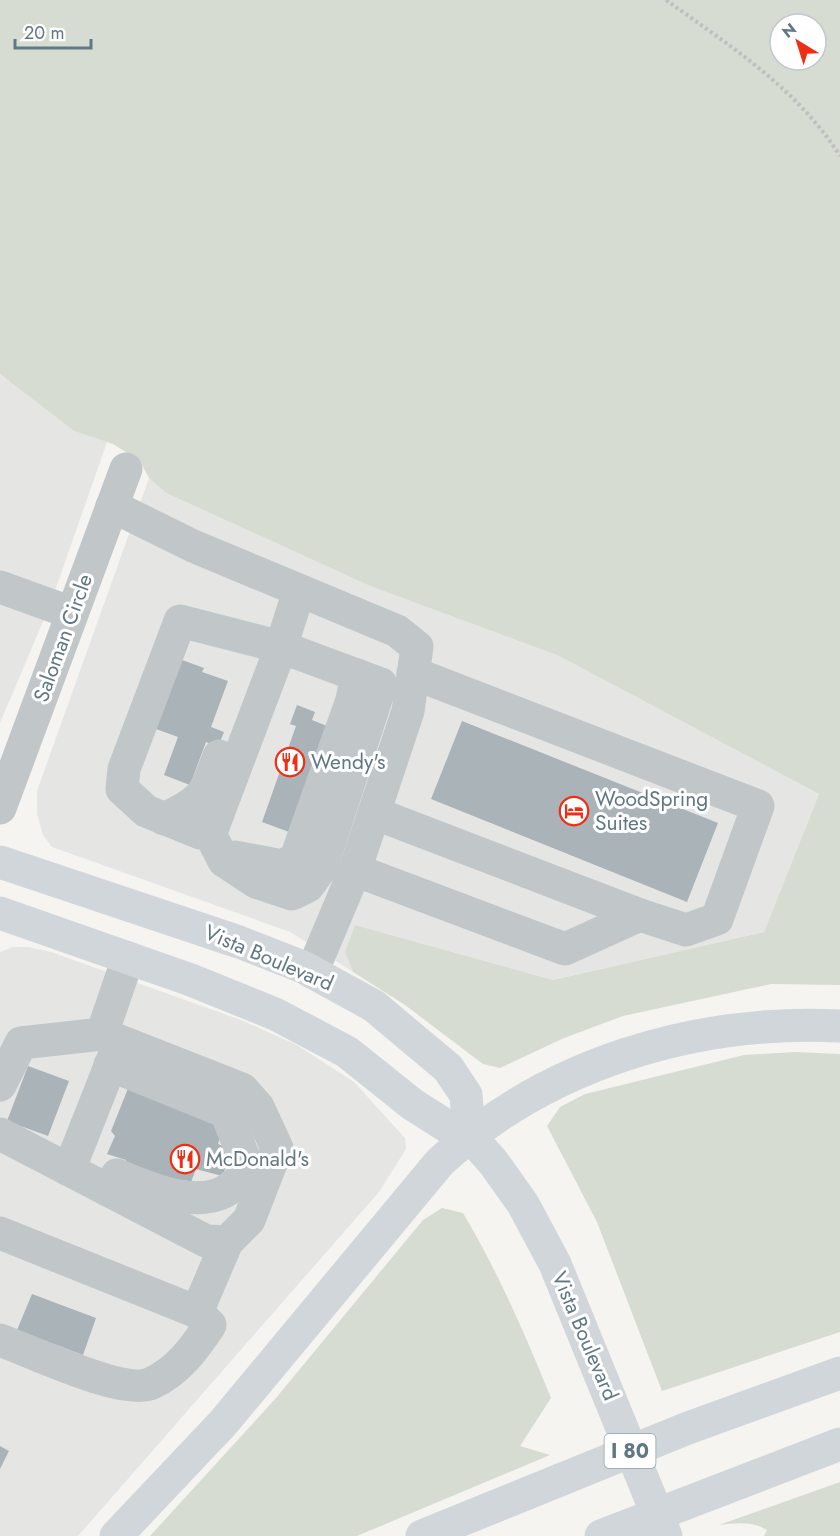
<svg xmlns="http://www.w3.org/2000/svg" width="840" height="1536" font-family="Jost,sans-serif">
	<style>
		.built { fill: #e5e6e4 }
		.grass { fill: #d6dcd1; fill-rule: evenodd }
		.building { fill: #aab3b8 }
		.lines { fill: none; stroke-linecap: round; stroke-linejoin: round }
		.path { stroke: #bdbfc1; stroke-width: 4; stroke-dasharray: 3 3; stroke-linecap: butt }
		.minor { stroke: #c1c6c9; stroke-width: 33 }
		.major { stroke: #d0d6da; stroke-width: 33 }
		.highway { stroke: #d0d6da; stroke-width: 33 }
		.labels { text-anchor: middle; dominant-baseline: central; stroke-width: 6; stroke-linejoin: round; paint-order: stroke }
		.shield { fill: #fff; stroke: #90a0a9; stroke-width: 1.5 }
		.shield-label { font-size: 20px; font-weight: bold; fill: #617884 }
		.street-label { font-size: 21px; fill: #617884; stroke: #fff }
		.poi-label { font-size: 21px; fill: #617884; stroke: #fff; text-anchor: start }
	</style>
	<rect width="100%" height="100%" fill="#f5f4f0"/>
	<!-- built -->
	<g class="built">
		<path d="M0,374L74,431L107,442L50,605L0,723Z"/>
		<path d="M149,478L166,493L370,586L559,656L819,794L764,932L553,980L355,925L345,952L353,972L290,932L52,847L43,835L37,814V791Z"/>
		<path d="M13,947H29L51,952L241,1020L297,1045L354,1082L405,1138L406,1149L379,1192L78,1536H0V952Z"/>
	</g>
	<!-- grass -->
	<g class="grass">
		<path d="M0,0H840V985L771,984L623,1016L564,1038L500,1068L483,1064L405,1005L353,972L345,952L355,925L553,980L764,932L819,794L559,656L370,586L166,493L149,478L140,461L113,444L74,431L0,374ZM780,24H816V60H780Z"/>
		<path d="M795,1052L840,1054V1332L662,1391L597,1222L547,1126L560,1107L585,1094L744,1055Z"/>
		<path d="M442,1208L463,1213C498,1272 525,1334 551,1398L520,1446L550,1455L357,1536H150L276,1398L423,1220Z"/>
		<path d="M840,1482V1536H764L767,1530C752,1521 737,1523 719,1525Z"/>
	</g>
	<!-- building -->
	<g class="building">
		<path d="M174,657L204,668L202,672L228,681L211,727L224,732L218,747L206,742L190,785L164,775L178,737L148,726Z"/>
		<path d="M297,705L315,712L312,720L327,726L289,832L262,822L296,726L290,724Z"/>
		<path d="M462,721L718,823L687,902L431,799Z"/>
		<path d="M28,1066L69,1081L48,1136L7,1121Z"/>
		<path d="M131,1081L216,1117L221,1134L218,1144L233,1151L222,1176L196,1169L191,1182L185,1180L182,1186L127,1166L126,1160L107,1154L115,1136L111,1131Z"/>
		<path d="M32,1294L96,1318L83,1355L17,1330Z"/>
		<path d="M0,1446L9,1451L0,1469Z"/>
	</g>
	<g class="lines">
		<!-- path -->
		<path class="path" d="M666,0C730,46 797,88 840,156"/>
		<!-- minor -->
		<g class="minor">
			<path d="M112,506L193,546L397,631L417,647L408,711L355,870L312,972"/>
			<path d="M0,587L72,613"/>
			<path d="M299,591L281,647L378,683"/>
			<path d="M180,621L281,647L213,827L200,833L146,811L122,789L124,769Z"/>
			<path d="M413,673L758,806L717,919L686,930L640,915"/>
			<path d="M0,808L126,469"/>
			<path d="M164,819C204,800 204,796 219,756"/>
			<path d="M208,830L224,861L256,882L292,894L308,886L321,868L381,684"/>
			<path d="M235,857L283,866L296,858L352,700L357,675"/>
			<path d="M355,870L565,949L640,915L374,813"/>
			<path d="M110,1065L226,1112L246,1163L243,1177C237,1182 231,1188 224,1192C192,1208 147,1187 117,1175"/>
			<path d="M0,1085L21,1043L102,1034L128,958"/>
			<path d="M0,1134L206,1241L227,1242L249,1220L277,1148L258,1107L242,1089L102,1034"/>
			<path d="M69,1170L118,1046"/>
			<path d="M0,1233L197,1312L227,1242"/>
			<path d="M0,1340C30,1351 126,1397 152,1383C178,1371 194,1349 210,1325L197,1312"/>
		</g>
		<!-- major -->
		<g class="major">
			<path d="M0,862L239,942L303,967L374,1006L448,1068L466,1095L469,1135"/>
			<path d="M0,913L191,980L275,1014L347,1052L412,1104L448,1127L469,1135L493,1162L523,1204L555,1264L666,1536"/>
		</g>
		<!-- highway -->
		<g class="highway">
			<path d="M116,1536L223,1423L440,1162C547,1063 696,1019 840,1026"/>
			<path d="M422,1536L688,1428L840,1373"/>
			<path d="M601,1536L840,1444"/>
		</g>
	</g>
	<!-- icons -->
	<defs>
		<g id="restaurant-ring" transform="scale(1.5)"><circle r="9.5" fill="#fff" stroke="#f02e14" stroke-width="1.5"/><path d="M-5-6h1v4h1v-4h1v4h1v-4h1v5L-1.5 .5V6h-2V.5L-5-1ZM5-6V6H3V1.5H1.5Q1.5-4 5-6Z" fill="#f02e14"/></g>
		<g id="hotel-ring" transform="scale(1.5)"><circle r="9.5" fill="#fff" stroke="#f02e14" stroke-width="1.5"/><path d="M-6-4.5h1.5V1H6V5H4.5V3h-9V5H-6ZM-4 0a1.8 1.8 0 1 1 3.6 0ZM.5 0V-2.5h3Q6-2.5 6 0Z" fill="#f02e14"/></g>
	</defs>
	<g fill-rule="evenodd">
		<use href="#restaurant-ring" x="290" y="762"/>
		<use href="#hotel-ring" x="574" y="811"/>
		<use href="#restaurant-ring" x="185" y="1159"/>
	</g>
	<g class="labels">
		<!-- shield labels -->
		<rect class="shield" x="604.5" y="1434" width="51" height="34" rx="4.5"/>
		<g class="shield-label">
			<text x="630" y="1451">I 80</text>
		</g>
		<!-- street labels -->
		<g class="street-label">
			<text transform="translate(63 638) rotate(-70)">Saloman Circle</text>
			<text transform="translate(269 958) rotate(23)">Vista Boulevard</text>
			<text transform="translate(585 1336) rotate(67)">Vista Boulevard</text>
		</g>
		<!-- poi labels -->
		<g class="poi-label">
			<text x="311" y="762">Wendy's</text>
			<text x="595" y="799">WoodSpring<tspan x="595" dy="24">Suites</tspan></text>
			<text x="206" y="1159">McDonald's</text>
		</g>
	</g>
	<!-- north arrow -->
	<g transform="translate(798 42) rotate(322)"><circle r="28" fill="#ffffff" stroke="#c0c9ce" stroke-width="1.5"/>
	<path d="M0-4.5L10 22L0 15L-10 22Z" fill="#f02e14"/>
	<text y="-9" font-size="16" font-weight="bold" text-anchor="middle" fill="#617884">N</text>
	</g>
	<!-- scale -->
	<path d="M15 39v9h76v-9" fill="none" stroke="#617884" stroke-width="3"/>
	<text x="24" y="39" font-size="18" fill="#617884" stroke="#ffffff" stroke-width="4.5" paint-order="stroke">20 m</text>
</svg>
